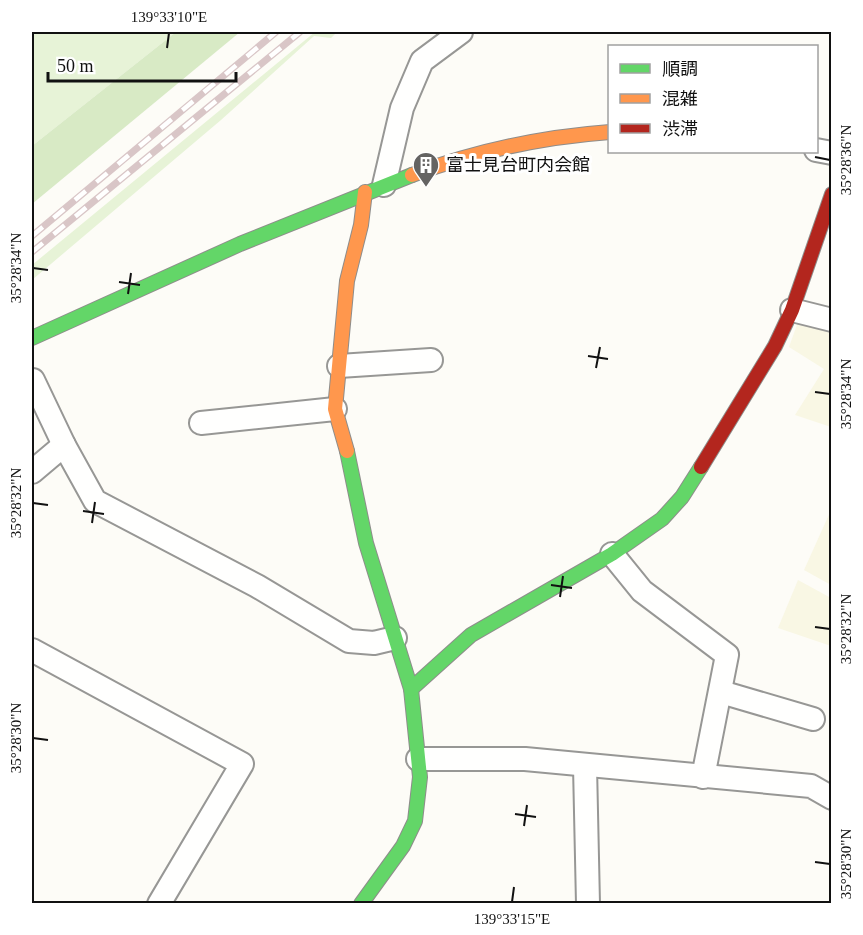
<svg xmlns="http://www.w3.org/2000/svg" width="863" height="935" font-family="'Times New Roman','Noto Sans JP',serif">
	<style>
		.farmland { fill: #f9f7e4 }
		.green { fill: #e7f3d7 }
		.forest { fill: #d8eac5 }
		.lines { fill: none; stroke-linecap: round; stroke-linejoin: round }
		.street-casing { stroke: #979795; stroke-width: 26 }
		.fast-casing { stroke: #8e8d8b; stroke-width: 16 }
		.slow-casing { stroke: #8e8d8b; stroke-width: 16 }
		.jam-casing { stroke: #8e8d8b; stroke-width: 16 }
		.street { stroke: #fffffe; stroke-width: 22 }
		.fast { stroke: #63d668; stroke-width: 14 }
		.slow { stroke: #ff974d; stroke-width: 14 }
		.jam { stroke: #b3261e; stroke-width: 14 }
		.rail-casing { stroke: #d9c6c7; stroke-width: 7 }
		.rail { stroke: #fff; stroke-width: 4.5; stroke-dasharray: 14; stroke-linecap: butt }
		.ticks { fill: none; stroke: #111; stroke-width: 2 }
		.labels { text-anchor: middle; dominant-baseline: central; stroke-width: 6; stroke-linejoin: round; paint-order: stroke }
		.poi-label { font-size: 18px; fill: #111; stroke: #fff; text-anchor: start }
		.neatline { fill: none; stroke: #111; stroke-width: 2 }
		.ticks-label { font-size: 15px; text-anchor: middle; fill: #111 }
	</style>
	<rect width="100%" height="100%" fill="#fdfcf7"/>
	<!-- farmland -->
	<g class="farmland">
		<path d="M799,319L831,326V427L795,415L824,369L789,347Z"/>
		<path d="M831,510V585L804,570Z"/>
		<path d="M798,580L831,598V646L778,628Z"/>
	</g>
	<!-- green -->
	<g class="green">
		<path d="M32,32H176L32,146Z"/>
		<path d="M315,32H337L331,38L314,36L221,120L32,280V265Z"/>
	</g>
	<!-- forest -->
	<path class="forest" d="M176,32H240L32,204V146Z"/>
	<g class="lines">
		<!-- street casing -->
		<g class="street-casing">
			<g id="street">
				<path d="M816,150L832,153"/>
				<path d="M384,185L402,108L422,61L461,32"/>
				<path d="M792,310L832,320"/>
				<path d="M339,366L431,360"/>
				<path d="M33,380L64,445"/>
				<path d="M201,423L335,409"/>
				<path d="M32,472L64,445L95,501L257,586L349,641L374,643L395,638"/>
				<path d="M612,554L642,591L727,655L703,777"/>
				<path d="M32,650L242,764L159,904"/>
				<path d="M721,692L813,719"/>
				<path d="M418,759H525L811,786L832,798"/>
				<path d="M585,766L588,904"/>
			</g>
		</g>
		<!-- fast casing -->
		<g class="fast-casing">
			<g id="fast">
				<path d="M32,338L240,244L412,175"/>
				<path d="M347,451L366,543L411,689L420,777L415,821L403,846L361,904"/>
				<path d="M411,689L471,635L612,554L662,519L682,497L701,467"/>
			</g>
		</g>
		<!-- slow casing -->
		<g class="slow-casing">
			<g id="slow">
				<path d="M412,175C476,151 542,137 610,132"/>
				<path d="M347,451L335,409L347,281L361,225L365,192"/>
			</g>
		</g>
		<!-- jam casing -->
		<g class="jam-casing">
			<path id="jam" d="M701,467L775,346L792,310L832,194"/>
		</g>
		<!-- street -->
		<use href="#street" class="street"/>
		<!-- fast -->
		<use href="#fast" class="fast"/>
		<!-- slow -->
		<use href="#slow" class="slow"/>
		<!-- jam -->
		<use href="#jam" class="jam"/>
		<!-- rail casing -->
		<g class="rail-casing">
			<g id="rail">
				<path d="M32,236L276,32"/>
				<path d="M32,252L300,32"/>
			</g>
		</g>
		<!-- rail -->
		<use href="#rail" class="rail"/>
	</g>
	<!-- ticks -->
	<path class="ticks" d="M167,48L169,33M815,157L830,160M33,268L48,270M119,282L140,285M128,294L131,273M588,356L608,359M596,368L600,347M815,392L830,394M33,503L48,505M83,511L104,514M92,523L95,502M551,585L572,588M560,597L563,576M815,627L830,629M33,738L48,740M515,814L536,817M524,826L527,805M815,862L830,864M512,902L514,887"/>
	<!-- icons -->
	<defs>
		<g id="building-pin" transform="scale(1.35)"><path d="M0 17L-7.5 6A9.5 9.5 0 1 1 7.5 6Z" fill="#646362" stroke="#fff"/><path d="M-4-6H4V6H1V3H-1V6H-4ZM-2.5-4.3h1.7v1.8h-1.7ZM.8-4.3h1.7v1.8H.8ZM-2.5-1h1.7V.8h-1.7ZM.8-1h1.7V.8H.8Z" fill="#fff"/></g>
	</defs>
	<g fill-rule="evenodd">
		<use href="#building-pin" x="426" y="165"/>
	</g>
	<g class="labels">
		<!-- poi labels -->
		<g class="poi-label">
			<text x="446" y="165">富士見台町内会館</text>
		</g>
	</g>
	<!-- border -->
	<rect width="863" height="935" fill="none" stroke="#ffffff" stroke-width="66"/>
	<!-- legend -->
	<rect x="608" y="45" width="210" height="108" fill="#ffffff" stroke="#a0a0a0" stroke-width="1.5"/>
	<rect x="620" y="64" width="30" height="9" fill="#63d668" stroke="#a0a0a0" stroke-width="1.5"/>
	<text x="662" y="75" font-size="18" fill="#111111">順調</text>
	<rect x="620" y="94" width="30" height="9" fill="#ff974d" stroke="#a0a0a0" stroke-width="1.5"/>
	<text x="662" y="105" font-size="18" fill="#111111">混雑</text>
	<rect x="620" y="124" width="30" height="9" fill="#b3261e" stroke="#a0a0a0" stroke-width="1.5"/>
	<text x="662" y="135" font-size="18" fill="#111111">渋滞</text>
	<!-- scale -->
	<path d="M48 72v9h188v-9" fill="none" stroke="#111111" stroke-width="3"/>
	<text x="57" y="72" font-size="18" fill="#111111" stroke="#ffffff" stroke-width="4.5" paint-order="stroke">50 m</text>
	<rect x="33" y="33" width="797" height="869" class="neatline"/>
	<g class="ticks-label">
		<text x="169" y="22">139°33'10"E</text>
		<text transform="translate(846 160) rotate(-90)" y="5">35°28'36"N</text>
		<text transform="translate(16 268) rotate(-90)" y="5">35°28'34"N</text>
		<text transform="translate(846 394) rotate(-90)" y="5">35°28'34"N</text>
		<text transform="translate(16 503) rotate(-90)" y="5">35°28'32"N</text>
		<text transform="translate(846 629) rotate(-90)" y="5">35°28'32"N</text>
		<text transform="translate(16 738) rotate(-90)" y="5">35°28'30"N</text>
		<text transform="translate(846 864) rotate(-90)" y="5">35°28'30"N</text>
		<text x="512" y="924">139°33'15"E</text>
	</g>
</svg>
